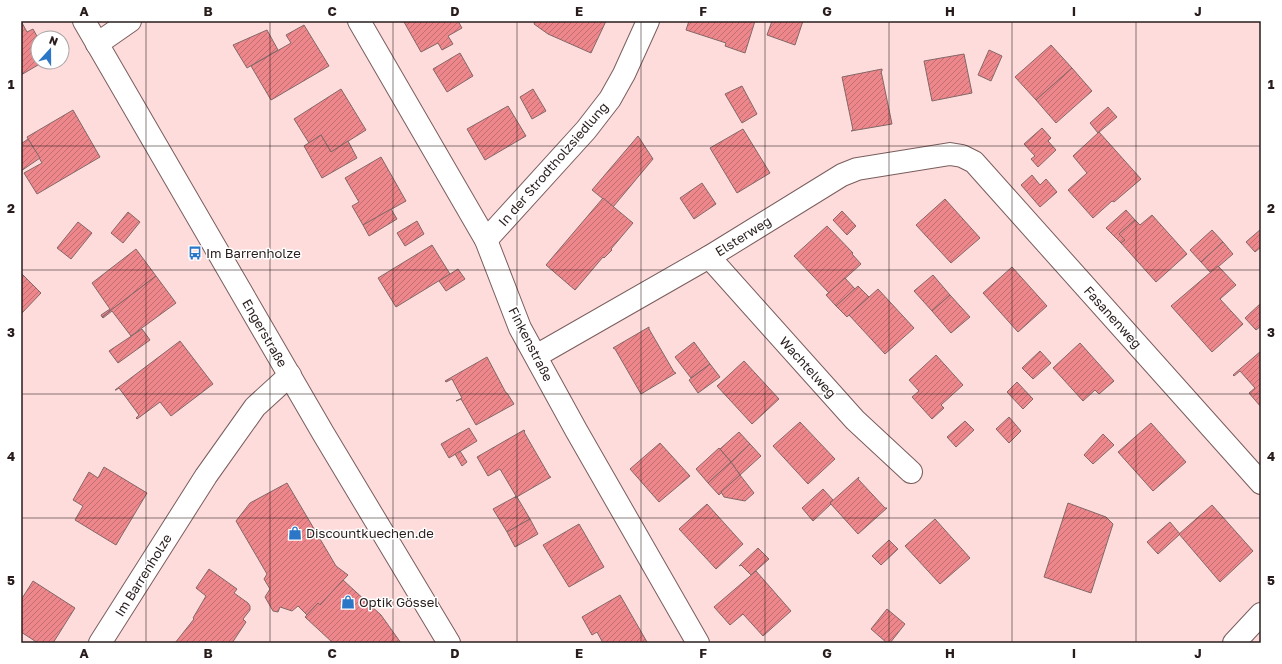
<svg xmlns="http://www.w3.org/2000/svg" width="1282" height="664" font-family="'Golos Text',sans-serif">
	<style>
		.building { fill: url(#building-hatch); stroke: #846767 }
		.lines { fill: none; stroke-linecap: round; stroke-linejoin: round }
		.street-casing { stroke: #7a5d5d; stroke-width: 24 }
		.secondary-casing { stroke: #7a5d5d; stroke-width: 24 }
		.street { stroke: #fff; stroke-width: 22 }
		.secondary { stroke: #fff; stroke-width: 22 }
		.grid { fill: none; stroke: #281c1c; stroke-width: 1; stroke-opacity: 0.55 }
		.labels { text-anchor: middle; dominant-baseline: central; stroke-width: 3; stroke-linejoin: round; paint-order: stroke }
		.street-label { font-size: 13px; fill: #281c1c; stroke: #fff }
		.poi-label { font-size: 13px; fill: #281c1c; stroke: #fff; text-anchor: start }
		.neatline { fill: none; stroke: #281c1c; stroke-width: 1.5 }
		.grid-label { font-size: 13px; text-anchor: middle; font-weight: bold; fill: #281c1c }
	</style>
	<defs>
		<pattern id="building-hatch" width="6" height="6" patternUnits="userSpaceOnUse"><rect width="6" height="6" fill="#ed878b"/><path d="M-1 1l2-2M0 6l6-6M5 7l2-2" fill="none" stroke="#c06e71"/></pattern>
	</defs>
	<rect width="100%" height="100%" fill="#fedcdc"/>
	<!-- building -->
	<g class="building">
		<path d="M21,21L27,32L33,29L38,38V44L35,46L38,51V62H43L21,75Z"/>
		<path d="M406,21H458L462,28L448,36L453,44L442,50L438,43L421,52L404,22Z"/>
		<path d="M535,21H606L591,53L548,34L534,24Z"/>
		<path d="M689,21H755L745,53L725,46L726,43L686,30Z"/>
		<path d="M772,21H803L795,45L767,35Z"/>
		<path d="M304,25L329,66L271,100L251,66L291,43L286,35Z"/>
		<path d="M267,30L278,50L247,68L233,45Z"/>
		<path d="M1051,45L1072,68L1036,100L1015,77Z"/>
		<path d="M989,50L1002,56L991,81L978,75Z"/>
		<path d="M460,53L473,76L447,92L433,69Z"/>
		<path d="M964,54L972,93L932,101L924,61Z"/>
		<path d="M1072,68L1092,91L1056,123L1036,100Z"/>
		<path d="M882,69V71H881L892,124L851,131L853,130L842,77Z"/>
		<path d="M742,86L757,114L742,123L725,94Z"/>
		<path d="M341,89L366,130L331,152L321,135L309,143L294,119Z"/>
		<path d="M533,89L546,111L532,119L520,97Z"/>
		<path d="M508,106L526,136L485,160L467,129Z"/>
		<path d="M1108,107L1117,117L1098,133L1090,123Z"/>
		<path d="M73,110L100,157L37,194L24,173L42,163L27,137Z"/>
		<path d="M1042,128L1051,138L1048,141L1056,150L1038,167L1031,159L1035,156L1024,144Z"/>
		<path d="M743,129L770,173L737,193L710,148Z"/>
		<path d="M1099,132L1141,179L1114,202L1112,201L1093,218L1068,190L1087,173L1073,156Z"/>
		<path d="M321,135L331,152L348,141L357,158L322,178L304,146Z"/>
		<path d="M638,136L653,159L613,207L592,190Z"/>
		<path d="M28,139L40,158L21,171V144Z"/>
		<path d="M381,157L406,201L363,225L352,206L359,202L345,178Z"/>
		<path d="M1032,175L1040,185L1046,179L1057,192L1040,207L1021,185Z"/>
		<path d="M702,183L716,204L694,219L680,198Z"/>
		<path d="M603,198L633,223L611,249L612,250L604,258L603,257L575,290L546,265Z"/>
		<path d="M945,199L980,238L951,263L916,225Z"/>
		<path d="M391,209L397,219L369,236L363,225Z"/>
		<path d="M1126,210L1135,220L1119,234L1125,240L1121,243L1106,228Z"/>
		<path d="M842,211L856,226L847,235L833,220Z"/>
		<path d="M128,212L140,222L123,243L111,233Z"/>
		<path d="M1152,215L1187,254L1156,282L1121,243L1125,240L1119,234L1135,220L1140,225Z"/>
		<path d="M417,221L424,234L405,246L397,233Z"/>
		<path d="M78,222L92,233L71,259L57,248Z"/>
		<path d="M827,226L853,253L852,254L861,264L829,293L794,256Z"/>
		<path d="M1261,229V247L1255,252L1246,242Z"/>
		<path d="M1212,230L1223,242L1201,262L1190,250Z"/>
		<path d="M1223,242L1233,254L1211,273L1201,262Z"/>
		<path d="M432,245L450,274L396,307L378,278Z"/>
		<path d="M136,249L156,276L102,317L101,315L110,309L92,283Z"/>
		<path d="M1218,266L1236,285L1220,299L1243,324L1212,352L1171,306Z"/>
		<path d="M1012,267L1047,306L1018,332L983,293Z"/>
		<path d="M458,269L465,279L446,291L439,281Z"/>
		<path d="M21,273L41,293L21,314Z"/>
		<path d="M933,275L950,295L932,311L914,291Z"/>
		<path d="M156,276L176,303L131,336L112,311L103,318L102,317Z"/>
		<path d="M845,278L855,289L836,306L826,295Z"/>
		<path d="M858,286L869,297L847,317L836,306Z"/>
		<path d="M878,289L914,328L885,354L849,315Z"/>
		<path d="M950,295L970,317L951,333L932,311Z"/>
		<path d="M1261,303V326L1256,330L1245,318Z"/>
		<path d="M649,327V329L674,372L676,373L641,394L615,349L613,348Z"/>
		<path d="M142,329L150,340L118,363L109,351Z"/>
		<path d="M180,341L213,384L171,416L160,402L137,419L136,418L139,415L119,388L116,390H115Z"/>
		<path d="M694,342L710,364L691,378L675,357Z"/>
		<path d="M1080,343L1114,381L1099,394L1095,390L1083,401L1053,368Z"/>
		<path d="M1040,351L1051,363L1033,379L1022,368Z"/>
		<path d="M1261,351V407L1249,393L1255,388L1240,371L1234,376L1233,375Z"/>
		<path d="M936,355L963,385L941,405L944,408L932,419L912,397L919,391L909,380Z"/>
		<path d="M487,357L506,393H507L514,404L476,425L461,399L456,401L462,398L452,379L446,382L445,381Z"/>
		<path d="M744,361L779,399L752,424L717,386Z"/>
		<path d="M710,364L720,377L698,393L689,380Z"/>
		<path d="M1017,382L1033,399L1023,409L1007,392Z"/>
		<path d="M1009,417L1021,431L1009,443L996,429Z"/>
		<path d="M965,421L974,430L956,447L947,437Z"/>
		<path d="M800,422L835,459L808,484L773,446Z"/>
		<path d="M1151,423L1186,462L1153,491L1118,452Z"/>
		<path d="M469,428L477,441L449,458L441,444Z"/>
		<path d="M524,430L525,431L524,432L550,477H551L515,498V497L516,496L500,469L488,476L477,457Z"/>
		<path d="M739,432L750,444L731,462L720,449Z"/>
		<path d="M1103,434L1114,445L1093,464L1084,455Z"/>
		<path d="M660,443L690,476L659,502L630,469Z"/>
		<path d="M750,444L761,456L740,475L731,462Z"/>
		<path d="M719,448L731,462L708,483L696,469Z"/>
		<path d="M460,451L467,462L462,466L455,454Z"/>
		<path d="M731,462L740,475L719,495L708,483Z"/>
		<path d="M104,467L147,493L116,545L75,520L83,506L73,500L89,472L98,478Z"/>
		<path d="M740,475L754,493L745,501L724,497L721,492Z"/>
		<path d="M859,477L858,479L885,508H887L858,534L830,503Z"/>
		<path d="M287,483L336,566L348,575L320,605L318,603L307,615L298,606L292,611L280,607L278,612L273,611L265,597L270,589L264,579L267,574L236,521L250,503Z"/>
		<path d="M823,489L833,500L830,503L831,504L813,521L802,508Z"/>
		<path d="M515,497V498L517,497L530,519L507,532L493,509Z"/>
		<path d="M1068,503L1106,517L1113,524L1091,593L1044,577Z"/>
		<path d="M707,504L743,544L716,569L679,529Z"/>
		<path d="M1212,505L1253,551L1220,582L1179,534Z"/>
		<path d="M530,519L538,534L515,547L507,532Z"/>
		<path d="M935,519L970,558L940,584L905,546Z"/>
		<path d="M1170,522L1180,534L1179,535L1158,554L1147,542Z"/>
		<path d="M579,524L604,567L569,587L543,545Z"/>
		<path d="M889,540L898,549L881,565L872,556Z"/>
		<path d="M758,548L769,559L751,575L741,565L739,566Z"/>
		<path d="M209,569L237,589L234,593L248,603L250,606V610L243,619L246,622L232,643H175L194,619L193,618L206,596L196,588Z"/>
		<path d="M756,571L791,611L763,636L743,614L730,625L714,607Z"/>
		<path d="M343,580L381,615L401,643H333L305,617L318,603L320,605Z"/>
		<path d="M33,581L75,608L53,643H38L21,632V600Z"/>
		<path d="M620,595L647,642L644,643H603L597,632L592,635L582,617Z"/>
		<path d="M887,609L905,624L890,643H887L871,629Z"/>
	</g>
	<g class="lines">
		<!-- street casing -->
		<g class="street-casing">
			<g id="street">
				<path d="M359,21L486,240L520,328L576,430L698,643"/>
				<path d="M97,44L130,21"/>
				<path d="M486,240L586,130L610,99L624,74L648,21"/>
				<path d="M709,257L855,420L911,472"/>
				<path d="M536,356L709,257L842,175L857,169L950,154L962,156L974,162L1261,483"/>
				<path d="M100,643L206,476L255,407L290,375"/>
				<path d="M1234,643L1261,614"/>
			</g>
		</g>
		<!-- secondary casing -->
		<g class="secondary-casing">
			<path id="secondary" d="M84,21L323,433L449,643"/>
		</g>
		<!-- street -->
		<use href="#street" class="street"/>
		<!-- secondary -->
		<use href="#secondary" class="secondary"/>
	</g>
	<!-- grid -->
	<path class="grid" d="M146,21V643M270,21V643M393,21V643M517,21V643M641,21V643M765,21V643M889,21V643M1012,21V643M1136,21V643M21,146H1261M21,270H1261M21,394H1261M21,518H1261"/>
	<!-- icons -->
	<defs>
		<g id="bus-bare" transform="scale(1.08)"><path d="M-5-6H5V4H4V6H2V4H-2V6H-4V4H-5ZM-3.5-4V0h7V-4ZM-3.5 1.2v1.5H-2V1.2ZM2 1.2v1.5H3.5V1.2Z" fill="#2b76c6" stroke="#fff" stroke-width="2.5" paint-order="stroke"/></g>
		<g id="shop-bare" transform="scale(1.08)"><path d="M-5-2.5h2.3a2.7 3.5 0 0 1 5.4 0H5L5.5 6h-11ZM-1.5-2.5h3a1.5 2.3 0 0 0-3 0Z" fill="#2b76c6" stroke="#fff" stroke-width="2.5" paint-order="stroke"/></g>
	</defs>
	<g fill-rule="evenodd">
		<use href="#bus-bare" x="195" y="253"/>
		<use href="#shop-bare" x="295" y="533"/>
		<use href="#shop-bare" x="348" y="602"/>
	</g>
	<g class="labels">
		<!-- street labels -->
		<g class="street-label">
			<text transform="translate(553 164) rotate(-49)">In der Strodtholzsiedlung</text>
			<text transform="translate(743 236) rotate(-32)">Elsterweg</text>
			<text transform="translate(1113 317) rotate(48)">Fasanenweg</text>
			<text transform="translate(265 333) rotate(60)">Engerstraße</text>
			<text transform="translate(531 344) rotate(63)">Finkenstraße</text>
			<text transform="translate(808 367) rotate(48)">Wachtelweg</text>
			<text transform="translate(143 575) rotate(-58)">Im Barrenholze</text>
		</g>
		<!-- poi labels -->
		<g class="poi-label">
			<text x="206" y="253">Im Barrenholze</text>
			<text x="306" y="533">Discountkuechen.de</text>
			<text x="359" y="602">Optik Gössel</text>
		</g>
	</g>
	<!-- border -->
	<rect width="1282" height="664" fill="none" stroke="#ffffff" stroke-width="44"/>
	<!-- north arrow -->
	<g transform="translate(50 50) rotate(21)"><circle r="19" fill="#ffffff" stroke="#a9a4a4"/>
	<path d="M0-3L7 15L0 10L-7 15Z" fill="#2b76c6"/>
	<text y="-6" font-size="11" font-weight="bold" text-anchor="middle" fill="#281c1c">N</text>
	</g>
	<rect x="22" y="22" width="1238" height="620" class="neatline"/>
	<g class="grid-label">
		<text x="84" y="16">A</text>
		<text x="208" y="16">B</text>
		<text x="332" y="16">C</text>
		<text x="455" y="16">D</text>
		<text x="579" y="16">E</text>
		<text x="703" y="16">F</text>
		<text x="827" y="16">G</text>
		<text x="950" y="16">H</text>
		<text x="1074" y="16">I</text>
		<text x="1198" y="16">J</text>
		<text x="11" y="89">1</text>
		<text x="1271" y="89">1</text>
		<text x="11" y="213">2</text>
		<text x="1271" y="213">2</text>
		<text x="11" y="337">3</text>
		<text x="1271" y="337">3</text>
		<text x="11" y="461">4</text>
		<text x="1271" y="461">4</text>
		<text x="11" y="585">5</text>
		<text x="1271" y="585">5</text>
		<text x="84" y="658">A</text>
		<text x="208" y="658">B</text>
		<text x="332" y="658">C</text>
		<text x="455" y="658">D</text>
		<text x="579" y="658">E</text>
		<text x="703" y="658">F</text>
		<text x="827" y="658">G</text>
		<text x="950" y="658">H</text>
		<text x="1074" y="658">I</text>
		<text x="1198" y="658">J</text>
	</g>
</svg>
